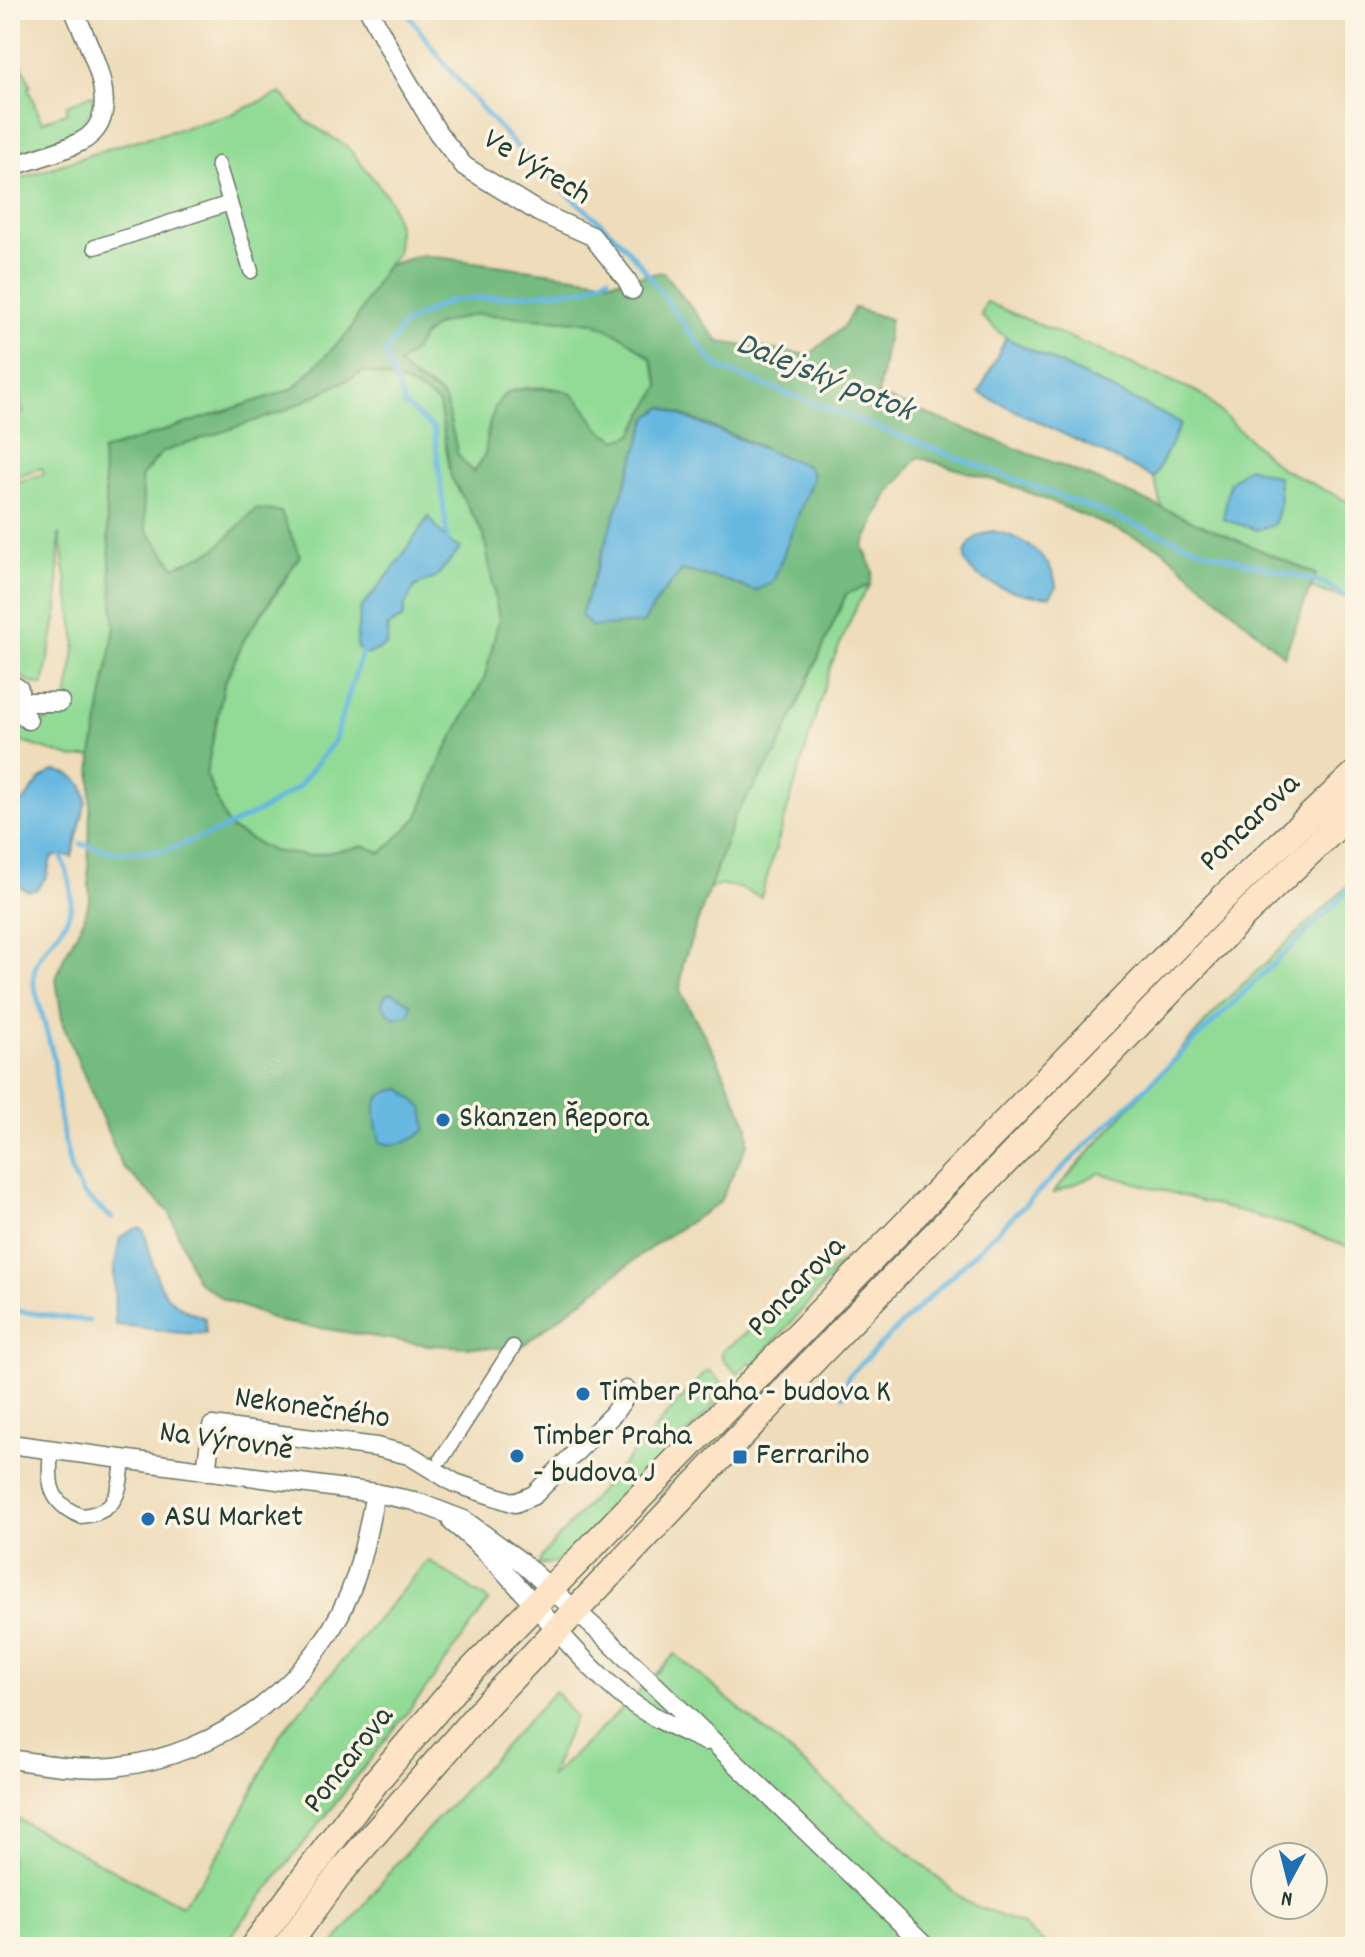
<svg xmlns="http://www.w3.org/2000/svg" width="1365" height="1957" font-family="Dekko,sans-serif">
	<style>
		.green { fill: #92db96; stroke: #588c65; stroke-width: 2; fill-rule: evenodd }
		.forest { fill: #75bb7f; stroke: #4a7c5a; stroke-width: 2; fill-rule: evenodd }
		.water { fill: #66b8e1; stroke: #427a8a; stroke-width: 2 }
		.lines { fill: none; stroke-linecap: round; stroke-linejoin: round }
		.stream { stroke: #66b8e1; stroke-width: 5 }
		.pedestrian-casing { stroke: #677563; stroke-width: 17 }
		.minor-casing { stroke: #677563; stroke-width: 21 }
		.secondary-casing { stroke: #677563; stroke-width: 29 }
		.pedestrian { stroke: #fff; stroke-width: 14 }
		.minor { stroke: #fff; stroke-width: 18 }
		.secondary { stroke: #fee4c6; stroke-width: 26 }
		.poi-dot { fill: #1f6fb2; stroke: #fcf5e5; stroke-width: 3 }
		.labels { text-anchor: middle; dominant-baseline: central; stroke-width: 7; stroke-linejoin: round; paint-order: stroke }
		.street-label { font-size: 32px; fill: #1f3d34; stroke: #fcf5e5 }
		.poi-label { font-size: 32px; fill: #1f3d34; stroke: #fcf5e5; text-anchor: start }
		.water-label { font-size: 34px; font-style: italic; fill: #315c5f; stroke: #fcf5e5 }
	</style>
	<rect width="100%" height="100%" fill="#fcf5e5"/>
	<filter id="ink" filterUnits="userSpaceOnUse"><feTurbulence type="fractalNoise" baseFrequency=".0125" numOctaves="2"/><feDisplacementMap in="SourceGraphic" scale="16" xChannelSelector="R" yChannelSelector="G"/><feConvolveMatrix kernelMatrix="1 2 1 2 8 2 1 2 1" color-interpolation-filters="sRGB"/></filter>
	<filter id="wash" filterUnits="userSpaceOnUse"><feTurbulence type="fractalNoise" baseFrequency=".006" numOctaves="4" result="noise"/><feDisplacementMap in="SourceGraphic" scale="32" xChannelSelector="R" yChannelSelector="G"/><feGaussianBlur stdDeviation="1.8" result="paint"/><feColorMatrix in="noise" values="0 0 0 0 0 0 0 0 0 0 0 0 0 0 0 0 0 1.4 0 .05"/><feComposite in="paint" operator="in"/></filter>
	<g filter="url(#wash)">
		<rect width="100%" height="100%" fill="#eedcba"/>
		<!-- green -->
		<g class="green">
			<path d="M10,30L20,51L17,54L31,86L28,88L42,122L68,112L66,106L90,95H93C97,136 43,142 14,154L10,143Z"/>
			<path d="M281,93L306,121L349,148L390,200L398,226L397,254L384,269L349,332L293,389L102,451L115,627L92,756L74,758L10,738L21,729L65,714L76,642L59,533L58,609L43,685L32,683L10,670V484L44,474L42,468L10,478V418L24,413L10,370V182L116,146L227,116Z"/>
			<path d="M986,302L1200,393L1279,467L1355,505V601L1311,588L1316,574L1162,508L1154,478L1181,423L1006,338L981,316Z"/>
			<path d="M476,314L593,322L624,337L651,359L660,386L632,436L617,440C611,436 601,431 597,426C589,414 583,402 570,393C555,385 517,385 504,395C497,401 495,408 492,416C482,441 495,446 473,473L458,455L445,400L435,390L413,378L398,364C411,354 413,348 423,336C436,321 458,319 476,314Z"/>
			<path d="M363,372C393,378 416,385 439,403L451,477L484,535L499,619L485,677L441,760L418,817L382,853L365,846L309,856L272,852L228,828L206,773L224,684L245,638L289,575L256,509L215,550L175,567L146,529L141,477L162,452L284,411ZM428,518L448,542L460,548L435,578L415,586L405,605L403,618L388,625L361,608L394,568Z"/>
			<path d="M870,585L857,605L831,665L761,897C745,891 725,879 709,890L735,815L776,754L847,593Z"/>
			<path d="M1355,879V1249L1288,1225L1100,1173L1052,1194L1224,1002Z"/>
			<path d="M849,1256L754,1365L749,1362L738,1374L723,1360L721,1352Z"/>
			<path d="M710,1371L725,1386L712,1399L716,1403L571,1554L558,1562L538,1565L542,1556L705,1372Z"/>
			<path d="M428,1560L489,1601L425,1690L222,1947H10V1815L181,1906L210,1869L233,1831L281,1733Z"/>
			<path d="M675,1654L966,1902L1021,1924L1049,1947H332L394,1866L555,1691L575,1717L549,1778L622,1709Z"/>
		</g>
		<!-- forest -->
		<path class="forest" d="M422,255L611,281L663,272L719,342L809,355L845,325L854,308L890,319L878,395L1088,476L1316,574L1284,656L1161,548L1018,488L918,457L887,496L863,546L873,571L870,585L846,594L776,754L735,815L683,963L680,991L718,1060L748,1126V1143L719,1203L657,1243L518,1349L427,1345L281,1322L223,1299L196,1280L170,1213L122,1166L63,1025L56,979L64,957L84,919L90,897L88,870L92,756L115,627L102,451L293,389L349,332L384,269L388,265ZM476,314L593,322L624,337L651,358L660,386L632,435L617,440C611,436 601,431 597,426C589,414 583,402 570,393C561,388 550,389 540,389C511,389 499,391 490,422C482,447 494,447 473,472L458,455L445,400L435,390L413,378L398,364L413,352L424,335L439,324ZM363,372C393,378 416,385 439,404L451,477L484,535L499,619L485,677L441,760L418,817L382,853L365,846L309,856L272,851L228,827L206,774L224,684L245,638L300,556L281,512L256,509L215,550L175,567L146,529L141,477L162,452L284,411ZM663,407L760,446L813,476L773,582L755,591L725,580L682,570L661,595L643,623L581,614L648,418Z"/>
		<!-- water -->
		<g class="water">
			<path d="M1006,338L1181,423L1154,478L979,393Z"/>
			<path d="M663,407L696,422L807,466L813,476L773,582L755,591L725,580L682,570L661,595L643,623L592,627L581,615L648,418Z"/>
			<path d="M1248,467L1278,477L1280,501L1274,525L1257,530L1223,519L1230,482Z"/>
			<path d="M429,517L448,542L461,548L435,578L415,586L405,605L403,618L388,626L387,645L367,655L357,648V634L361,608L394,568Z"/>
			<path d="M992,531C1020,535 1054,557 1056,587L1050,596C1028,599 952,579 967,549C972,538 980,534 992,531Z"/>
			<path d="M53,771C71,772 86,781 86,801L72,857L61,854L51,858L47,876L36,890L27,891L10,880V830L16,811L41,779Z"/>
			<path d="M394,993L411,1004L410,1014L394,1018L381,1004L386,994Z"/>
			<path d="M402,1089L423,1108L426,1129C415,1140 395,1149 380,1142C374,1115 367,1092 402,1089Z"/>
			<path d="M140,1228L144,1231C158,1276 153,1301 205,1318L206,1333C175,1336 146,1326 115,1325L114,1269L120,1238L134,1229Z"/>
		</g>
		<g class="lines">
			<!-- stream -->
			<g class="stream">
				<path d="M405,10C444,65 487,118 535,165C561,190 591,212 617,238C656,277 681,328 719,368L1208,552L1326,584L1355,602"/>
				<path d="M446,545L448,542L434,429L405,405L385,354L403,325L448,301L585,289L608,277"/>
				<path d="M81,844L113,852L164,851L216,832L262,810L298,787L334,741L364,646"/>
				<path d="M58,849C66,865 75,894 70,911C61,939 30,952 34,985L54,1059L60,1120L71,1171L83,1194L112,1218"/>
				<path d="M10,1310L89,1321"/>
				<path d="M843,1396L848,1376L1355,885"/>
			</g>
		</g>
	</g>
	<g filter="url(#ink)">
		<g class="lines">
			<!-- pedestrian casing -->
			<g class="pedestrian-casing">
				<g id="pedestrian">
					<path d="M218,164L251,271"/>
					<path d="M95,247L230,203"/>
					<path d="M51,1450C48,1482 48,1503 81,1516C118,1513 120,1490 123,1459"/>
					<path d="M442,1458L513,1347"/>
				</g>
			</g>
			<!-- minor casing -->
			<g class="minor-casing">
				<g id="minor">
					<path d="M369,10L398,65L438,133L464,166L540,213L592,236L627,280L632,290"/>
					<path d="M10,167C33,159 58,153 80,142C130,117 88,47 74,10"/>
					<path d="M10,683L19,689L20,711L28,720"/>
					<path d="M20,702H60"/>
					<path d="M10,1444L375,1493L414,1501L464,1520L520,1561L606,1638L926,1947"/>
					<path d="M206,1471L212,1426L376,1447L409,1455L455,1483L515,1503L534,1495L613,1414L623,1400L626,1390"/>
					<path d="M452,1522C516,1573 561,1645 624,1697C648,1716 677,1728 705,1741"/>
					<path d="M10,1759C44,1764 80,1770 114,1767C220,1756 322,1680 356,1576C364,1549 370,1521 375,1493"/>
				</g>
			</g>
			<!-- secondary casing -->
			<g class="secondary-casing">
				<g id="secondary">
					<path d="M253,1947L377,1780L461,1681L1225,896L1355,774"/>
					<path d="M286,1947L342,1871L487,1704L772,1403L1244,915L1355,809"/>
				</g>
			</g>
			<!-- pedestrian -->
			<use href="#pedestrian" class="pedestrian"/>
			<!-- minor -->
			<use href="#minor" class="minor"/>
			<!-- secondary -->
			<use href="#secondary" class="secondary"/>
		</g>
	</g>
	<!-- markers -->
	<g class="poi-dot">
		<circle cx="443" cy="1120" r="8"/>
		<circle cx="583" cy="1394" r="8"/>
		<circle cx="517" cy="1456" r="8"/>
		<rect x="732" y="1449" width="16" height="16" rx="4"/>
		<circle cx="148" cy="1519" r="8"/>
	</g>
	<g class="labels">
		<!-- street labels -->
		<g class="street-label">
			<text transform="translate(536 169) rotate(31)">Ve Výrech</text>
			<text transform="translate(1251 824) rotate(-44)">Poncarova</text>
			<text transform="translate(798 1288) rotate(-46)">Poncarova</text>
			<text transform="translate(312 1410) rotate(8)">Nekonečného</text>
			<text transform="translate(226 1443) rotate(8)">Na Výrovně</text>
			<text transform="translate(350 1761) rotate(-52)">Poncarova</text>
		</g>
		<!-- poi labels -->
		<g class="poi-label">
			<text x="459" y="1120">Skanzen Řepora</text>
			<text x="599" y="1394">Timber Praha - budova K</text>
			<text x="533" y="1438">Timber Praha<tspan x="533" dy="37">- budova J</tspan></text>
			<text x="756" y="1457">Ferrariho</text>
			<text x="164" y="1519">ASU Market</text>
		</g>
		<!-- water labels -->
		<g class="water-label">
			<text transform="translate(824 379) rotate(22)">Dalejský potok</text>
		</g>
	</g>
	<!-- margin -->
	<rect width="1365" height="1957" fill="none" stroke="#fcf5e5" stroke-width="40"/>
	<!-- north arrow -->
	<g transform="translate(1289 1881) rotate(187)"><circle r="38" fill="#fcf5e5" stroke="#a4ab9e" stroke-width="2"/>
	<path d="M0-6L14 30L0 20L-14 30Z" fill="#1f6fb2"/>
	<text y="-12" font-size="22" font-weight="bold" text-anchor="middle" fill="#1f3d34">N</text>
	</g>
</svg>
